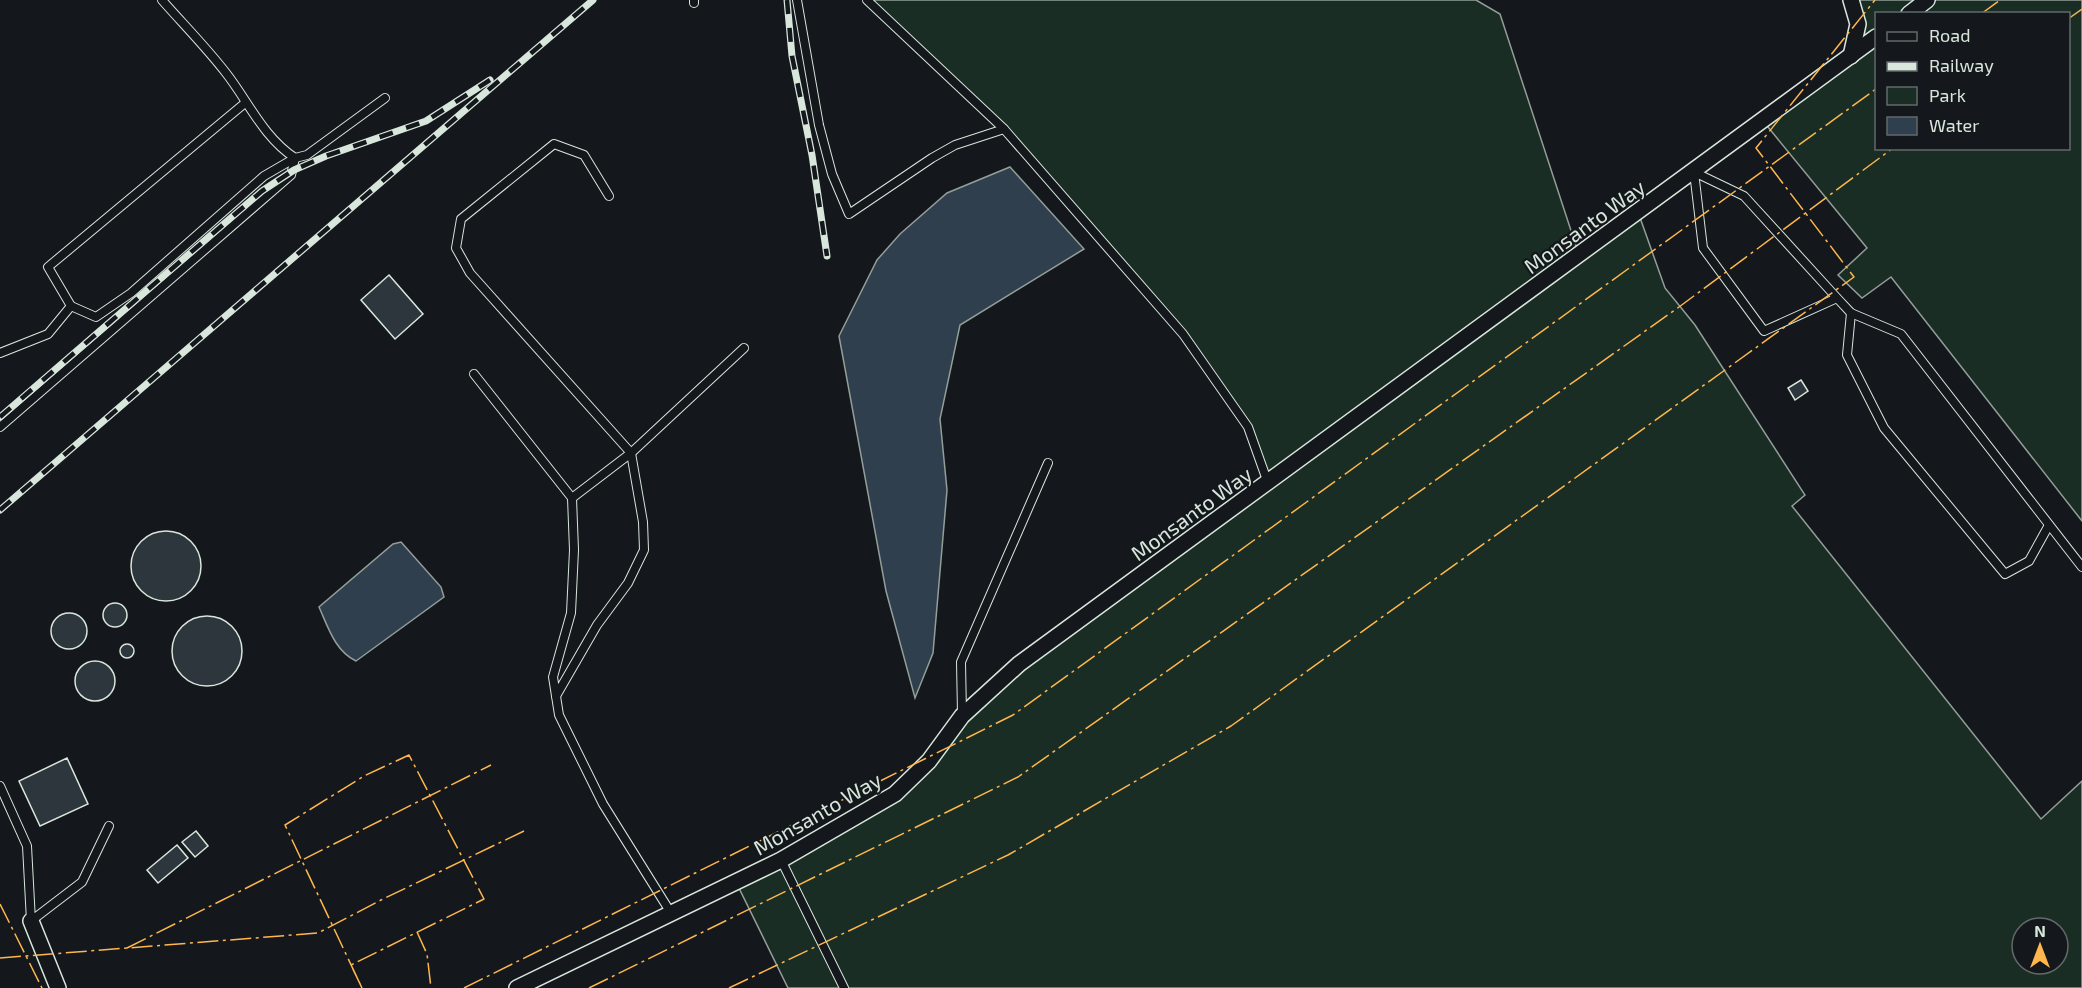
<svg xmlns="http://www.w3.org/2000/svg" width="2082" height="988" font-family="'Exo 2',sans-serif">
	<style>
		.green { fill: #1a2d24; stroke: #939e99; stroke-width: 1.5; fill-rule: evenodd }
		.water { fill: #2f3f4d; stroke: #939e99; stroke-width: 1.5 }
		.building { fill: #2c363c; stroke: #d8e6dc; stroke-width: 1.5 }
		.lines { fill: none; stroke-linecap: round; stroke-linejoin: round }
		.lane-casing { stroke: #d8e6dc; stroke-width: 10 }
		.street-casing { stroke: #d8e6dc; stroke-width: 18 }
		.lane { stroke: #14181c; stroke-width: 8 }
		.street { stroke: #14181c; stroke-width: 15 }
		.rail-casing { stroke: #d8e6dc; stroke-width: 7 }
		.rail { stroke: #14181c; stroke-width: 4.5; stroke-dasharray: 14; stroke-linecap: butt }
		.power { stroke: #ffb74d; stroke-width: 1.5; stroke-dasharray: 21 4.5 3 4.5; stroke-linecap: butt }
		.labels { text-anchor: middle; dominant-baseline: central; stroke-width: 4.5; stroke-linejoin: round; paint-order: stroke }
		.street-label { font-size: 21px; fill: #d8e6dc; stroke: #14181c }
	</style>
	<rect width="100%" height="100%" fill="#14181c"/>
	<!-- green -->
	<g class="green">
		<path d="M867,0H1476L1500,14L1579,255L1638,212L1665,288L1695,325L1805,495L1792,506L2041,819L2082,781V988H788L736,882L895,794L962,716L1268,483L1248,427L1183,334L1004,129ZM2022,928H2058V964H2022Z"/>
		<path d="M1851,0H2082V521L1891,277L1862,298L1838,275L1867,248L1763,121L1851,56ZM1876,14H2068V148H1876Z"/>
	</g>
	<!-- water -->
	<g class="water">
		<path d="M1010,167L1084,249L960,325L940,419L947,490L933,653L915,698L886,591L839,336L877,260L900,234L947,193Z"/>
		<path d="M401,542L441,587L444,597L356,661C335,651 328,627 319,607L393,544Z"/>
	</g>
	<!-- building -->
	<g class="building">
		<path d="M389,275L423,314L395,339L361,300Z"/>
		<path d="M1801,380L1808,391L1795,400L1788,388Z"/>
		<circle cx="166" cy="566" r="35"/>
		<circle cx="115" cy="615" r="12"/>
		<circle cx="69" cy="631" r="18"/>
		<circle cx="207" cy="651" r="35"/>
		<circle cx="127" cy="651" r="7"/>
		<circle cx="95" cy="681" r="20"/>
		<path d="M67,758L88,804L40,826L19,781Z"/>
		<path d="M196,831L208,846L195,857L182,842Z"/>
		<path d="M177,845L188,858L158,883L147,870Z"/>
	</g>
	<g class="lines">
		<!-- lane casing -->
		<g class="lane-casing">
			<g id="lane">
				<path d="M162,0C183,24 206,47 226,73C248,101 263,137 295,158L307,155L385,98"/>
				<path d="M797,0L819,125L832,174L849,214L932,158L955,145L1004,129"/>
				<path d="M867,0L1004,129L1183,334L1248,427L1268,483"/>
				<path d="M694,3V0"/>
				<path d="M1837,298L1764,331L1703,248L1694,172L1744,196L1837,298L1851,313L1901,334L2082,567"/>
				<path d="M71,306L96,317L131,293L264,176L295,158"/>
				<path d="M1851,313L1847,355L1884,428L2005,574L2029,561L2049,525"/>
				<path d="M0,353L48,334L71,306L48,267L245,103"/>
				<path d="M474,374L572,498L631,453L744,348"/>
				<path d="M0,427L291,175L295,158"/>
				<path d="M572,498L574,550L571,613L553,677L556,696L597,625L628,583L644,550L643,522L631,453L470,273L456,248L461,219L554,144L584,155L609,196"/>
				<path d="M556,696L559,715L603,804L671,913"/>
				<path d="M962,714L961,662L1048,463"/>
				<path d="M0,786L27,846L31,921L82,882L109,826"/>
				<path d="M781,860L844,988"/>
			</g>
		</g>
		<!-- street casing -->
		<g class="street-casing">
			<g id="street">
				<path d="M1851,0L1858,24L1851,56"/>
				<path d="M1909,14L1927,0"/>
				<path d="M31,921L58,988"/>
				<path d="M517,988L781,860L895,794L929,761L962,716L1019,664L1876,37"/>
			</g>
		</g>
		<!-- lane -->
		<use href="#lane" class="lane"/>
		<!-- street -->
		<use href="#street" class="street"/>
		<!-- rail casing -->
		<g class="rail-casing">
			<g id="rail">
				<path d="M787,0L792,56L812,155L827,256"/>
				<path d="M0,417L262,191L294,170L326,156L426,121L490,80"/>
				<path d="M0,510L593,0"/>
			</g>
		</g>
		<!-- rail -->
		<use href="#rail" class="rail"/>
		<!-- power -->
		<g class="power">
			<path d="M1981,14L2000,0"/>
			<path d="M2068,19L2082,9"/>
			<path d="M0,904L42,988"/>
			<path d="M417,932L427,954L431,988"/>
			<path d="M127,948L491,765"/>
			<path d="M0,958L318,933L381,900L524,831"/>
			<path d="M362,988L351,965L484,899L409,755L364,776L285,825L362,988"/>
			<path d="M464,988L1013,715L1876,89"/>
			<path d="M589,988L1018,777L1679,307L1893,148"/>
			<path d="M729,988L1008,855L1231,726L1854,277L1756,148L1875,0"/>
		</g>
	</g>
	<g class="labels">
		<!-- street labels -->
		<g class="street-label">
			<text transform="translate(1584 226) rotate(-36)">Monsanto Way</text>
			<text transform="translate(1191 513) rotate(-36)">Monsanto Way</text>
			<text transform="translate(817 813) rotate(-30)">Monsanto Way</text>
		</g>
	</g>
	<!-- legend -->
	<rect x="1875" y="12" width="195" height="138" fill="#14181c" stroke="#626a69" stroke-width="1.5"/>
	<rect x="1887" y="32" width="30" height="9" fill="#14181c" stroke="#626a69" stroke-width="1.5"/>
	<text x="1929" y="42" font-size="18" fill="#d8e6dc">Road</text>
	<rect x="1887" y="62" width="30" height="9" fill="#d8e6dc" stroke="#626a69" stroke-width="1.5"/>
	<text x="1929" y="72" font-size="18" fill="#d8e6dc">Railway</text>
	<rect x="1887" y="87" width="30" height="18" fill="#1a2d24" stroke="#626a69" stroke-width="1.5"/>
	<text x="1929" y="102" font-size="18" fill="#d8e6dc">Park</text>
	<rect x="1887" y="117" width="30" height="18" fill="#2f3f4d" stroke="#626a69" stroke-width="1.5"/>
	<text x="1929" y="132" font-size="18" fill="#d8e6dc">Water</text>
	<!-- north arrow -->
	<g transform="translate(2040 946)"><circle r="28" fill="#14181c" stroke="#626a69" stroke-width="1.5"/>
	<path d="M0-4.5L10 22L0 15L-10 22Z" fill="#ffb74d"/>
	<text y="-9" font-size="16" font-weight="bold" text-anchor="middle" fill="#d8e6dc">N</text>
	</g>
</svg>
